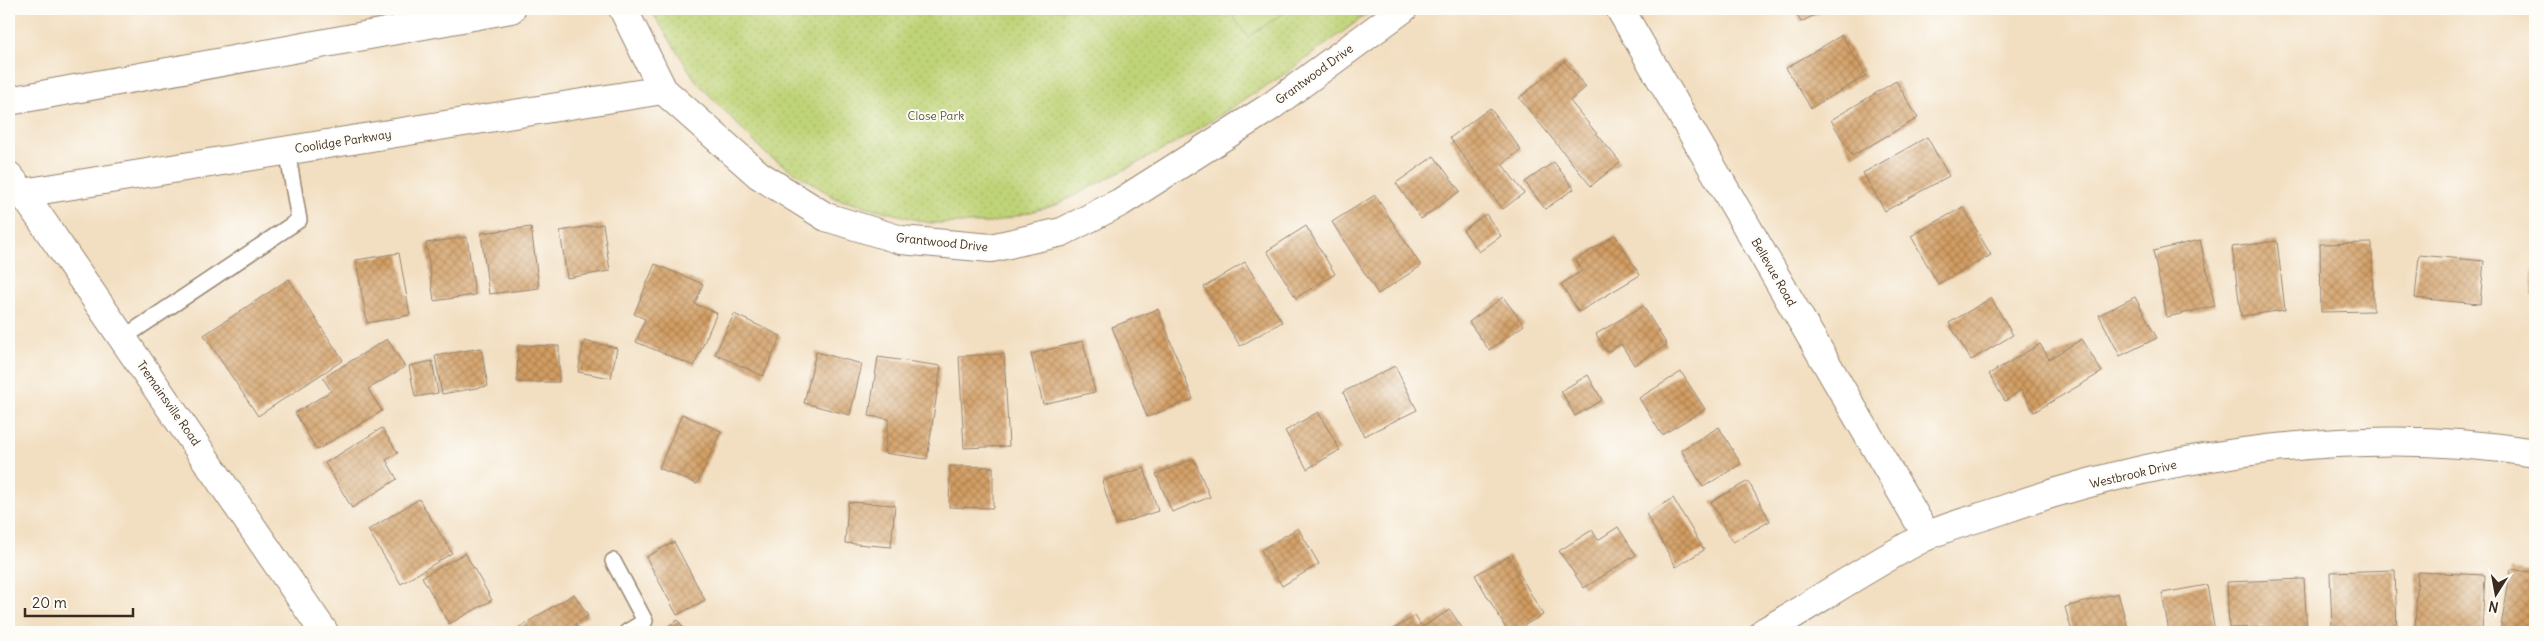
<svg xmlns="http://www.w3.org/2000/svg" width="2544" height="641" font-family="Delius,sans-serif">
	<style>
		.grass { fill: url(#grass-dots); stroke: #7d7e4a }
		.garden { fill: #bfd377; stroke: #7d7e4a }
		.building { fill: url(#building-cross-hatch) }
		.lines { fill: none; stroke-linecap: round; stroke-linejoin: round }
		.service-casing { stroke: #96846f; stroke-width: 18 }
		.minor-casing { stroke: #96846f; stroke-width: 30 }
		.tertiary-casing { stroke: #96846f; stroke-width: 30 }
		.service { stroke: #fff; stroke-width: 15 }
		.minor { stroke: #fff; stroke-width: 28 }
		.tertiary { stroke: #fff; stroke-width: 28 }
		.labels { text-anchor: middle; dominant-baseline: central; stroke-width: 4; stroke-linejoin: round; paint-order: stroke }
		.street-label { font-size: 12px; fill: #3b2a1e; stroke: #fdfcf7 }
		.park-label { font-size: 12px; fill: #5c5434; stroke: #fdfcf7 }
	</style>
	<defs>
		<pattern id="grass-dots" width="8" height="8" patternUnits="userSpaceOnUse" patternTransform="scale(1.25)"><rect width="8" height="8" fill="#bfd377"/><path d="M2 2h.1M6 6h.1" fill="none" stroke="#a5b566" stroke-width="1.8" stroke-linecap="round"/></pattern>
		<pattern id="building-cross-hatch" width="8" height="8" patternUnits="userSpaceOnUse" patternTransform="scale(1.25)"><rect width="8" height="8" fill="#d29d62"/><path d="M0 0l8 8M0 8l8-8" fill="none" stroke="#ac8050"/></pattern>
	</defs>
	<rect width="100%" height="100%" fill="#fdfcf7"/>
	<filter id="ink" filterUnits="userSpaceOnUse"><feTurbulence type="fractalNoise" baseFrequency=".02" numOctaves="2"/><feDisplacementMap in="SourceGraphic" scale="10" xChannelSelector="R" yChannelSelector="G"/><feConvolveMatrix kernelMatrix="1 2 1 2 8 2 1 2 1" color-interpolation-filters="sRGB"/></filter>
	<filter id="wash" filterUnits="userSpaceOnUse"><feTurbulence type="fractalNoise" baseFrequency=".0096" numOctaves="4" result="noise"/><feDisplacementMap in="SourceGraphic" scale="20" xChannelSelector="R" yChannelSelector="G"/><feGaussianBlur stdDeviation="1.12" result="paint"/><feColorMatrix in="noise" values="0 0 0 0 0 0 0 0 0 0 0 0 0 0 0 0 0 1.4 0 .05"/><feComposite in="paint" operator="in"/></filter>
	<g filter="url(#wash)">
		<rect width="100%" height="100%" fill="#f2dec0"/>
		<!-- grass -->
		<path class="grass" d="M650,9H1374L1285,74L1174,144L1056,205L990,223H929L837,199L766,154L696,81Z"/>
		<!-- garden -->
		<path class="garden" d="M1228,9H1289L1248,37Z"/>
		<g id="blocks">
			<!-- building -->
			<g class="building">
				<path d="M1793,9H1826L1801,22Z"/>
				<path d="M1842,35L1866,76L1811,108L1786,68Z"/>
				<path d="M1564,61L1586,87L1570,101L1620,162L1591,186L1519,98Z"/>
				<path d="M1896,81L1918,118L1852,156L1831,120Z"/>
				<path d="M1490,108L1521,150L1502,164L1524,193L1503,209L1450,138Z"/>
				<path d="M1927,137L1949,176L1885,211L1863,173Z"/>
				<path d="M1434,156L1460,191L1421,219L1396,183Z"/>
				<path d="M1554,162L1574,189L1545,209L1525,182Z"/>
				<path d="M1375,195L1421,266L1378,294L1332,222Z"/>
				<path d="M1963,207L1991,255L1938,284L1911,236Z"/>
				<path d="M1486,214L1501,236L1479,252L1463,230Z"/>
				<path d="M603,224L610,271L567,278L560,231Z"/>
				<path d="M1306,226L1335,274L1296,298L1267,251Z"/>
				<path d="M531,227L539,288L489,294L481,233Z"/>
				<path d="M1615,235L1640,275L1579,312L1561,284L1582,271L1576,260Z"/>
				<path d="M467,237L475,295L434,301L426,243Z"/>
				<path d="M2200,240L2215,306L2167,317L2153,251Z"/>
				<path d="M2277,241L2285,310L2241,316L2232,247Z"/>
				<path d="M2372,243L2373,311L2321,312L2320,244Z"/>
				<path d="M399,253L410,315L367,323L356,260Z"/>
				<path d="M2419,255L2484,261L2480,304L2415,298Z"/>
				<path d="M1245,262L1282,322L1240,346L1204,287Z"/>
				<path d="M655,264L703,284L695,304L717,313L694,366L636,342L645,319L634,314Z"/>
				<path d="M2534,269H2535V296H2531Z"/>
				<path d="M289,279L343,360L258,416L204,335Z"/>
				<path d="M1503,297L1524,325L1489,350L1469,322Z"/>
				<path d="M2135,297L2157,338L2120,356L2099,315Z"/>
				<path d="M1991,298L2013,335L1971,360L1949,323Z"/>
				<path d="M1643,306L1667,345L1634,365L1621,344L1607,352L1596,334Z"/>
				<path d="M1158,309L1193,399L1147,417L1112,327Z"/>
				<path d="M734,314L781,336L763,376L715,354Z"/>
				<path d="M387,339L405,367L368,389L382,411L317,450L295,413L331,391L323,378Z"/>
				<path d="M2082,339L2102,372L2034,412L2021,390L2005,401L1989,374L2040,344L2049,359Z"/>
				<path d="M584,341L617,348L611,378L578,372Z"/>
				<path d="M1083,341L1095,392L1043,404L1031,354Z"/>
				<path d="M518,345L559,346V382H517Z"/>
				<path d="M481,348L488,386L442,394L435,356Z"/>
				<path d="M816,352L862,364L850,415L804,403Z"/>
				<path d="M1004,354L1009,446L964,448L959,356Z"/>
				<path d="M878,357L941,366L927,459L884,453L889,419L869,416Z"/>
				<path d="M432,361L438,393L415,397L409,366Z"/>
				<path d="M1395,366L1417,410L1364,436L1343,392Z"/>
				<path d="M1681,372L1705,409L1662,435L1639,398Z"/>
				<path d="M1588,375L1602,400L1575,416L1561,391Z"/>
				<path d="M1318,412L1340,450L1307,469L1285,431Z"/>
				<path d="M682,414L721,431L697,484L659,468Z"/>
				<path d="M1719,427L1741,464L1703,487L1681,450Z"/>
				<path d="M382,428L398,453L386,460L397,479L352,508L325,463Z"/>
				<path d="M1194,459L1210,497L1172,512L1156,474Z"/>
				<path d="M950,466L993,467V508L949,507Z"/>
				<path d="M1144,468L1158,511L1116,525L1102,481Z"/>
				<path d="M1748,481L1770,521L1733,542L1711,502Z"/>
				<path d="M1673,498L1704,550L1676,567L1646,514Z"/>
				<path d="M419,499L452,553L401,584L368,530Z"/>
				<path d="M848,502L895,505L891,547L845,543Z"/>
				<path d="M1618,527L1636,555L1584,588L1559,551L1592,530L1598,540Z"/>
				<path d="M1298,528L1319,564L1282,586L1261,550Z"/>
				<path d="M674,542L705,600L677,615L646,557Z"/>
				<path d="M465,553L492,600L449,624L422,577Z"/>
				<path d="M1509,556L1543,615L1512,632H1508L1475,575Z"/>
				<path d="M2511,569L2535,573V632H2500Z"/>
				<path d="M2395,570L2397,632H2332L2330,572Z"/>
				<path d="M2418,572L2485,575L2482,632L2415,629Z"/>
				<path d="M2304,579L2307,632H2263V627L2229,628L2227,582Z"/>
				<path d="M2207,585L2215,632H2169L2162,593Z"/>
				<path d="M2118,593L2129,632H2072L2065,607Z"/>
				<path d="M574,594L588,616L575,624L581,632H511Z"/>
				<path d="M1450,610L1465,632H1389L1415,616L1422,627Z"/>
				<path d="M678,620L686,632H658Z"/>
			</g>
		</g>
	</g>
	<g filter="url(#ink)">
		<use href="#blocks" fill-opacity="0" stroke="#96846f" stroke-width="1"/>
		<g class="lines">
			<!-- service casing -->
			<g class="service-casing">
				<g id="service">
					<path d="M123,338L299,220L287,150"/>
					<path d="M613,561L645,621L627,632"/>
				</g>
			</g>
			<!-- minor casing -->
			<g class="minor-casing">
				<g id="minor">
					<path d="M623,9L663,90L759,175L826,217L901,240L991,248L1062,232L1121,202L1270,107L1403,9"/>
					<path d="M1620,9L1927,536"/>
					<path d="M9,101L511,9"/>
					<path d="M23,193L663,90"/>
					<path d="M1764,632C1818,601 1870,565 1925,537C1949,525 1977,519 2002,510C2163,453 2366,424 2535,453"/>
				</g>
			</g>
			<!-- tertiary casing -->
			<g class="tertiary-casing">
				<path id="tertiary" d="M9,176L23,193L324,632"/>
			</g>
			<!-- service -->
			<use href="#service" class="service"/>
			<!-- minor -->
			<use href="#minor" class="minor"/>
			<!-- tertiary -->
			<use href="#tertiary" class="tertiary"/>
		</g>
	</g>
	<g class="labels">
		<!-- street labels -->
		<g class="street-label">
			<text transform="translate(1314 74) rotate(-36)">Grantwood Drive</text>
			<text transform="translate(343 141) rotate(-9)">Coolidge Parkway</text>
			<text transform="translate(942 242) rotate(6)">Grantwood Drive</text>
			<text transform="translate(1774 272) rotate(60)">Bellevue Road</text>
			<text transform="translate(169 403) rotate(55)">Tremainsville Road</text>
			<text transform="translate(2133 474) rotate(-13)">Westbrook Drive</text>
		</g>
		<!-- park labels -->
		<g class="park-label">
			<text x="936" y="115">Close Park</text>
		</g>
	</g>
	<!-- margin -->
	<rect width="2544" height="641" fill="none" stroke="#fdfcf7" stroke-width="30"/>
	<!-- north arrow -->
	<g transform="translate(2496 594) rotate(191)" stroke="#fdfcf7" stroke-width="4" paint-order="stroke">
	<path d="M0-4L9 19L0 12L-9 19Z" fill="#3b2a1e"/>
	<text y="-8" font-size="14" font-weight="bold" text-anchor="middle" fill="#3b2a1e">N</text>
	</g>
	<!-- scale -->
	<path d="M25 608v8h108v-8" fill="none" stroke="#3b2a1e" stroke-width="2.5"/>
	<text x="32" y="608" font-size="15" fill="#3b2a1e" stroke="#fdfcf7" stroke-width="4" paint-order="stroke">20 m</text>
</svg>
